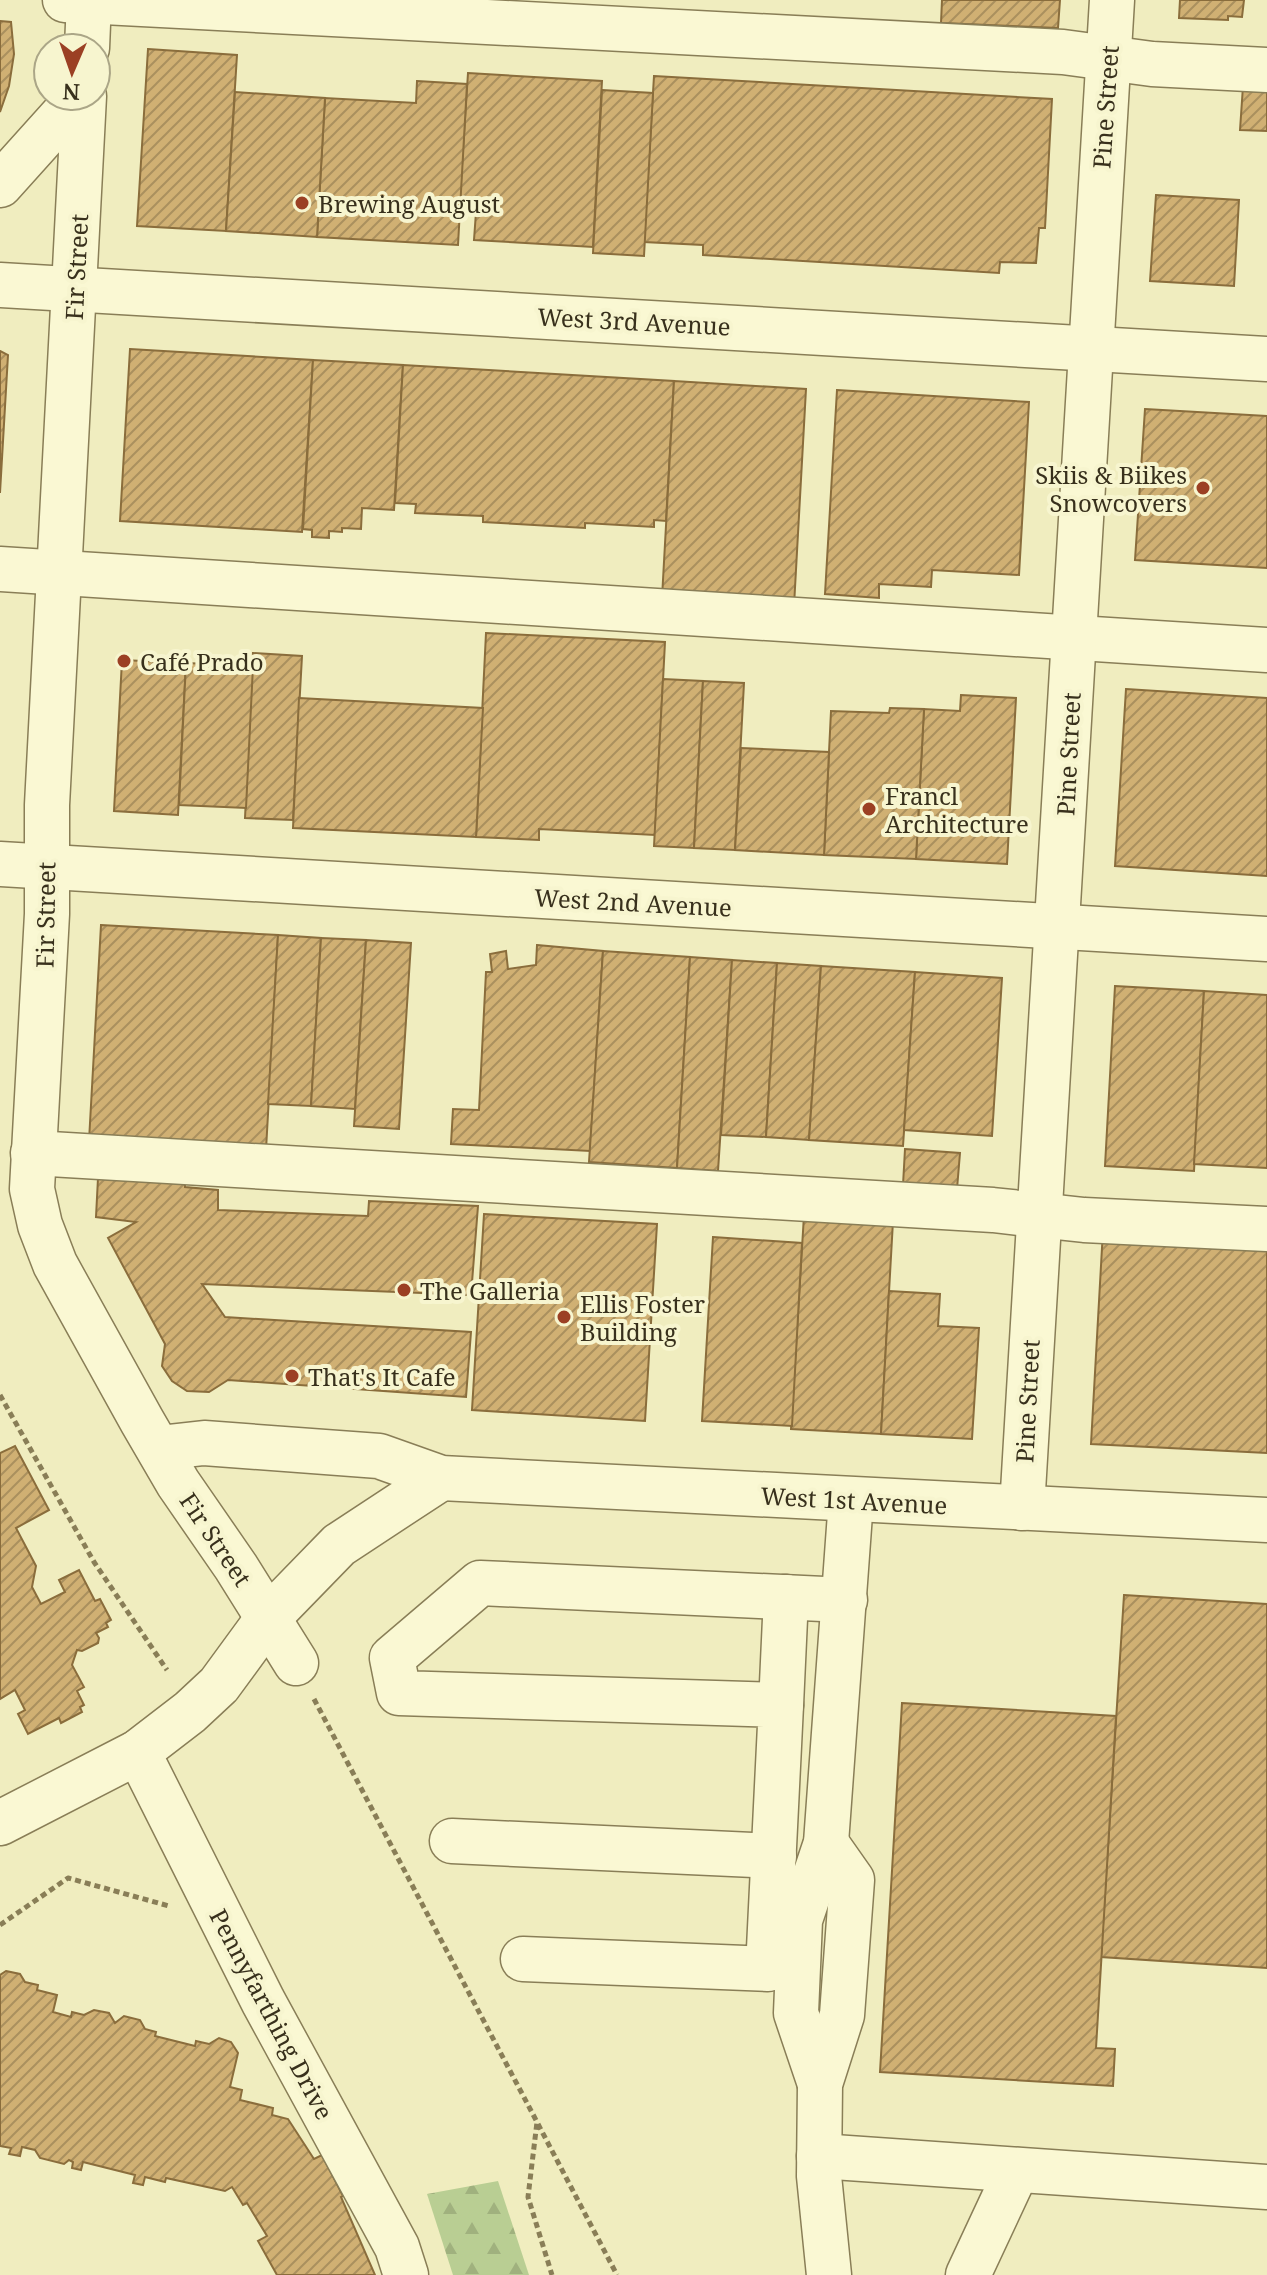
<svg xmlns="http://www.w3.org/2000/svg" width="1267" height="2275" font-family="'Noto Serif',serif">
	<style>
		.forest { fill: url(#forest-firs) }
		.building { fill: url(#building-hatch); stroke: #8a6d3c; stroke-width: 2 }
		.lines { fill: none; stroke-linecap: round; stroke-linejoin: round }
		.minor-casing { stroke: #897e57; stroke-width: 47 }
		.path { stroke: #897e57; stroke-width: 5; stroke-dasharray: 6 4; stroke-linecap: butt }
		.minor { stroke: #faf8d3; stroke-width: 44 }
		.poi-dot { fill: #9b4024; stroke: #f7f5cf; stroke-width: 3 }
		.labels { text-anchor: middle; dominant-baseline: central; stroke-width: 8; stroke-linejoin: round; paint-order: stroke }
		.street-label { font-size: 24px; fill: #38301c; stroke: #f7f5cf }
		.poi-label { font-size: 24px; fill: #38301c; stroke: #f7f5cf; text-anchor: start }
	</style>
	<defs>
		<pattern id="forest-firs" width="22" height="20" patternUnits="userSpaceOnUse" patternTransform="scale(2)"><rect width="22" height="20" fill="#b9ce93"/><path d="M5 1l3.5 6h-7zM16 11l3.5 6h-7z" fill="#a0b17e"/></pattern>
		<pattern id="building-hatch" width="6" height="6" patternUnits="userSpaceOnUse" patternTransform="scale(2)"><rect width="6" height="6" fill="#d0b073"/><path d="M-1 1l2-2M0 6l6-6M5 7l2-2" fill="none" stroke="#aa905e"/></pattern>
	</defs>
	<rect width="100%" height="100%" fill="#f0edbf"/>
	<!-- forest -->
	<path class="forest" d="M498,2181L529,2275H453L427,2194Z"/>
	<!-- building -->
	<g class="building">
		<path d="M942,0H1060L1058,28L941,23Z"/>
		<path d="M1180,0H1244L1242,17L1228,16V20L1179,18Z"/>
		<path d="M0,21L11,22L14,54L9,86L0,112Z"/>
		<path d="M148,49L237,55L226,231L137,226Z"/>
		<path d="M468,73L602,81L593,247L474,240L476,212H459Z"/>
		<path d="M654,76L1052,99L1045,228H1039L1036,263L1000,262L999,273L703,255V245L644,242Z"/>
		<path d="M417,81L467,84L458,245L317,237L325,98L416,103Z"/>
		<path d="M1243,86L1267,88V131L1240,130Z"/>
		<path d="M602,90L653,93L644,256L593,253Z"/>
		<path d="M235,92L325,98L317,237L226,231Z"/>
		<path d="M1156,195L1239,200L1234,286L1150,281Z"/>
		<path d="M130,349L313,360L302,532L120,521Z"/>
		<path d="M0,351L8,355L0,493Z"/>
		<path d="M313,360L403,365L394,510L362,508L361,529L342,528V532L329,531V538L312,537V530L303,529Z"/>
		<path d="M403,365L674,381L666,521L654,520V527L585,523V528L483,522V516L415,513L416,504L395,503Z"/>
		<path d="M674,381L806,389L794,606L662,598Z"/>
		<path d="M837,390L1029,402L1019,575L932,570L931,587L879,584V598L825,594Z"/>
		<path d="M1145,409L1267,416V568L1135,560Z"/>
		<path d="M486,633L665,642L655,835L539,829V840L476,837Z"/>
		<path d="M253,653L302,656L293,820L245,818Z"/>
		<path d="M122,660L186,663L178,815L114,811Z"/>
		<path d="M186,663L253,666L246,808L179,805Z"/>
		<path d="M663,679L703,681L694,848L654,846Z"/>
		<path d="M703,681L744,683L735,850L694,848Z"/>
		<path d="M1126,689L1267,698V876L1115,866Z"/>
		<path d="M961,695L1016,698L1007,864L916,859L924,709L960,711Z"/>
		<path d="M299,698L483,708L476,837L293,828Z"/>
		<path d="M890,708L924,709L916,859L824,855L831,711L889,713Z"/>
		<path d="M741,748L829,752L824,855L735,850Z"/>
		<path d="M101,925L278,935L266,1150L89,1141Z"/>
		<path d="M278,935L321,938L311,1106L268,1104Z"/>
		<path d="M321,938L366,940L355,1109L311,1106Z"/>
		<path d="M366,940L411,943L399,1129L354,1126Z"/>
		<path d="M537,945L603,951L590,1151L451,1144L453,1109L479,1110L486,972H492L490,954L506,951L508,969L536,965Z"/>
		<path d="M603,951L690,957L677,1168L589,1162Z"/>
		<path d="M690,957L732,960L718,1171L677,1168Z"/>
		<path d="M732,960L777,963L766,1137L721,1135Z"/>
		<path d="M777,963L821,966L809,1140L766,1137Z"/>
		<path d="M821,966L915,972L903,1146L809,1140Z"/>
		<path d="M915,972L1002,978L992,1136L904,1130Z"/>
		<path d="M1115,986L1204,991L1194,1171L1105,1166Z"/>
		<path d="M1204,991L1267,995V1168L1194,1164Z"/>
		<path d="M905,1149L960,1153L957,1189L903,1185Z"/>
		<path d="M98,1178L185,1180V1187L218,1190V1210L368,1216L369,1201L478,1206L471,1295L202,1284L225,1317L471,1332L466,1397L228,1380L209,1392L187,1391L172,1381L162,1366L165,1344L108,1238L136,1222L96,1217Z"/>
		<path d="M484,1214L657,1224L645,1421L472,1410Z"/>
		<path d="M804,1215L893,1221L881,1434L791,1429Z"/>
		<path d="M1103,1230L1267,1239V1453L1091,1444Z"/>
		<path d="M713,1237L802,1243L792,1426L702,1421Z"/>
		<path d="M889,1291L940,1294L938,1326L979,1328L972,1439L881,1434Z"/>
		<path d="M15,1446L49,1510L16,1528L36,1566L32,1587L41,1604L65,1592L59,1580L79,1570L95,1601L100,1599L111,1620L106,1623L108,1627L96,1633L99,1638L98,1643L82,1651L77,1650L72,1665L84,1687L77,1691L84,1705L80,1707L82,1712L61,1723L59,1718L28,1734L18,1714L25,1710L15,1690L0,1699V1453Z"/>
		<path d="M1124,1595L1267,1604V1968L1101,1957Z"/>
		<path d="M902,1703L1116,1716L1096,2048L1115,2049L1113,2086L880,2072Z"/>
		<path d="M6,1971L20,1974L25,1982L38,1985L37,1990L57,1995L53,2012L71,2017L72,2012L84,2015L94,2010L109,2013L115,2023L124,2016L140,2020L145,2029L156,2032L155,2036L195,2046L196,2041L209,2044L219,2038L231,2042L238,2053L230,2087L242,2090L240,2100L273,2108L272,2115L288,2119L314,2159L322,2155L343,2196L341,2197L375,2275H277L258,2241L267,2236L247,2203L243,2205L232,2187L225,2191L166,2178L165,2182L145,2177L143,2185L133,2183L135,2175L83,2162L81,2170L72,2168L73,2162L69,2160L64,2164L40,2158L35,2150L22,2147L20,2156L9,2154L11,2148L0,2146V1975Z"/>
	</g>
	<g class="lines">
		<!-- minor casing -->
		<g class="minor-casing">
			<g id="minor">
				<path d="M65,0L1063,52L1152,64L1267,70"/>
				<path d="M87,48L89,0"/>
				<path d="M84,96L47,805V914L32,1189L40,1225L55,1264L142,1421L178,1483L236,1567L296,1663"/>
				<path d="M0,185L80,96"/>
				<path d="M0,285L1267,359"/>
				<path d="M0,569L1267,650"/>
				<path d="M0,864L1267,939"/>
				<path d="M33,1153L993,1210L1084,1220L1267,1229"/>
				<path d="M159,1448L204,1443L379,1456L441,1478L1267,1520"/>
				<path d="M1022,1508L1112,0"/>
				<path d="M781,1705L786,1597"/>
				<path d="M138,1752L263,2001L397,2247L406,2275"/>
				<path d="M0,1823L138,1752L190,1712L219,1685L268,1618L339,1545L441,1478"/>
				<path d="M452,1841L774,1856"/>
				<path d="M826,1843L852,1880L842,2015L820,2084L819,2176L829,2275"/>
				<path d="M523,1959L768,1969L781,1705L399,1693L392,1658L480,1583L845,1600"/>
				<path d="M820,2084L796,2013L800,1920L826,1843L851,1500"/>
				<path d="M819,2156L1267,2187"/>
				<path d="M968,2275L1017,2170"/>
			</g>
		</g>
		<!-- path -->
		<g class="path">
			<path d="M0,1395L94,1562L167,1670"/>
			<path d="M314,1699L537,2122L528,2197L552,2275"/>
			<path d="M0,1925L68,1878L169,1906"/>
			<path d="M538,2124L617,2275"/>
		</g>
		<!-- minor -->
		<use href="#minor" class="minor"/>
	</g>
	<!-- markers -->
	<g class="poi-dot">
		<circle cx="302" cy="203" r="8"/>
		<circle cx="1203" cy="488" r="8"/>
		<circle cx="124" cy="661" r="8"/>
		<circle cx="869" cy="809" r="8"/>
		<circle cx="404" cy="1290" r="8"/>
		<circle cx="564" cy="1317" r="8"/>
		<circle cx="292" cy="1376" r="8"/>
	</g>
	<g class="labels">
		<!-- street labels -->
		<g class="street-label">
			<text transform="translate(1105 107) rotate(-86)">Pine Street</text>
			<text transform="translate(76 267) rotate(-87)">Fir Street</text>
			<text transform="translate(634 321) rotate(3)">West 3rd Avenue</text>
			<text transform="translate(1068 754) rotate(-87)">Pine Street</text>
			<text transform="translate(633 902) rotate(3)">West 2nd Avenue</text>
			<text transform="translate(45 915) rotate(-89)">Fir Street</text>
			<text transform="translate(1027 1401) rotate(-87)">Pine Street</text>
			<text transform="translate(854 1500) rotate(3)">West 1st Avenue</text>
			<text transform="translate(216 1539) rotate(56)">Fir Street</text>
			<text transform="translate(272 2014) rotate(62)">Pennyfarthing Drive</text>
		</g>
		<!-- poi labels -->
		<g class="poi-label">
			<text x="318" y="203">Brewing August</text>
			<text x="1187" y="474" text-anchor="end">Skiis &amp; Biikes<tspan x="1187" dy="28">Snowcovers</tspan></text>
			<text x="140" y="661">Café Prado</text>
			<text x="885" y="795">Francl<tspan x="885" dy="28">Architecture</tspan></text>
			<text x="420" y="1290">The Galleria</text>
			<text x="580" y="1303">Ellis Foster<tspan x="580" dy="28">Building</tspan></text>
			<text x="308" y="1376">That's It Cafe</text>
		</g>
	</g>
	<!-- north arrow -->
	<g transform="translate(72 72) rotate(182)"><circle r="38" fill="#f7f5cf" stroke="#aba687" stroke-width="2"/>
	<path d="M0-6L14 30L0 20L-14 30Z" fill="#9b4024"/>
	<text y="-12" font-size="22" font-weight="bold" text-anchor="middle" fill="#38301c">N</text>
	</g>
</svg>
